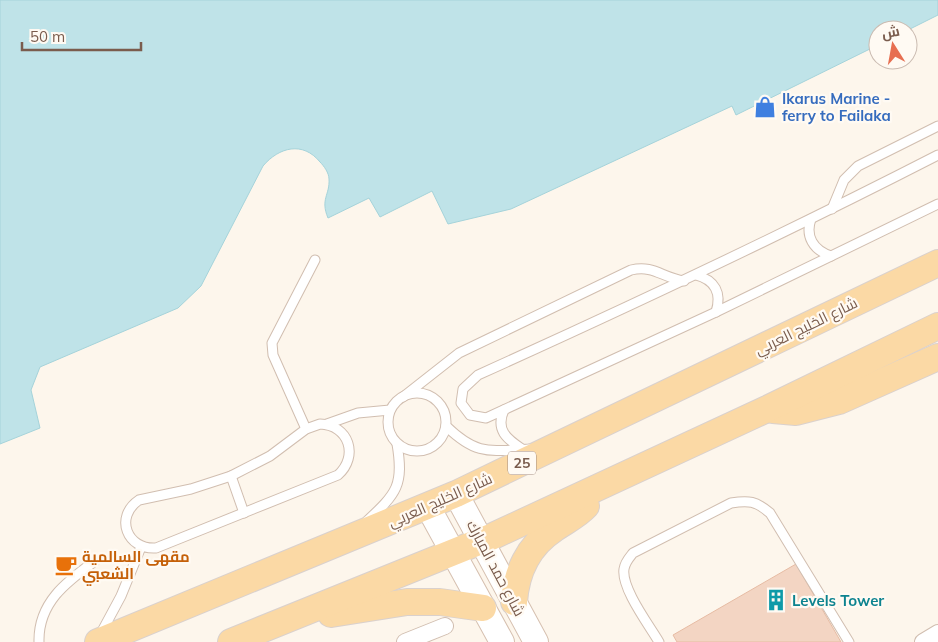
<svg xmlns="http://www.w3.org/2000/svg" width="938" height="642" font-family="Mulish,Cairo,sans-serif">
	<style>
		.water { fill: #bfe3e8; stroke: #a5d3da }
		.building { fill: #f3d5c3; stroke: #e6bba3 }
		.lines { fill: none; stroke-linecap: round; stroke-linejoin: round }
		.service-casing { stroke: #d1beb0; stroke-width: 11 }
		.minor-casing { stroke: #d1beb0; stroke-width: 18 }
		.secondary-casing { stroke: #d6c0b0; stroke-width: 26 }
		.primary-casing { stroke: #dad1cd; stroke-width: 28 }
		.service { stroke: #fff; stroke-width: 9 }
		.minor { stroke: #fff; stroke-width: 16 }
		.secondary { stroke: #fff; stroke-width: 24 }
		.primary { stroke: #fbd9a5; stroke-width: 26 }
		.labels { text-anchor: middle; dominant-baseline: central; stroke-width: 4.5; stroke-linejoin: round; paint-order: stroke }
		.shield { fill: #fffaf3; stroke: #a28b7f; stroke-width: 1 }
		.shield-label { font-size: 14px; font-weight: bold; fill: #7a5c4d }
		.shop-label { font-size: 15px; font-weight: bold; fill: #366cbe; stroke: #fffaf3; text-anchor: start }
		.street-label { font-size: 15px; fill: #7a5c4d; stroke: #fffaf3 }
		.food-label { font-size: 15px; font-weight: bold; fill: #c56008; stroke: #fffaf3; text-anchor: start }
		.culture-label { font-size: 15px; font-weight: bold; fill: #0d838f; stroke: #fffaf3; text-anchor: start }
	</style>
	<rect width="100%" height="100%" fill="#fdf6ec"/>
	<!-- water -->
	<path class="water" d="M0,0H938V15L908,30H878V45L736,115L732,106L511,209L448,224L432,191L380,217L369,198L328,218C320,199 330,195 329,179C329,173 324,166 320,162C303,141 279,147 263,166L201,286L178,308L40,367L31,390L40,428L0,444Z"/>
	<!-- building -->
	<path class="building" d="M796,564L841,642H677L673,635Z"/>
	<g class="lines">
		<!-- service casing -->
		<g class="service-casing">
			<g id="service">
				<path d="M938,155C786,233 633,305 478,375L463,389L461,403L470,415L486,418L716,312L938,204"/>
				<path d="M832,209L844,180L858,166L938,126"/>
				<path d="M811,219C805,236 813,250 831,256"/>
				<path d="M696,275C715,280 722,293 716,312"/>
				<circle cx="417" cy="422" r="29"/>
				<path d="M403,397L459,353L631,270C654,265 661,277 684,281"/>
				<path d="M504,410C495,430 507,439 522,449"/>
				<path d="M320,424C349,425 359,456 338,475L156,548C127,550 114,517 139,500L191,489L231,476L270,456L306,429Z"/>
				<path d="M327,424L358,413L390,410"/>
				<path d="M446,426C477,456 489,451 530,449"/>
				<path d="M306,429L273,355L272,343L315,260"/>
				<path d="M231,476L244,513"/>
				<path d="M367,521C397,493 404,485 397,444"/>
				<path d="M100,635L121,596L141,547"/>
				<path d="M39,642C38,603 66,582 95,561"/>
				<path d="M659,642C649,625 621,588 624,569C625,562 629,558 633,553L731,503C749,500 756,501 770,513L849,642"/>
			</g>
		</g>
		<!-- minor casing -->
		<g class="minor-casing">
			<g id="minor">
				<path d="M405,642L445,626"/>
				<path d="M923,642L938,633"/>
			</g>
		</g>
		<!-- secondary casing -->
		<g class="secondary-casing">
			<g id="secondary">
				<path d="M456,494L536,642"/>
				<path d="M428,507L502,642"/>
			</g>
		</g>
		<!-- primary casing -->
		<g class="primary-casing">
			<g id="primary">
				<path d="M773,410L796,412L839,401L938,357"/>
				<path d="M514,602C516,573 528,546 554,529C565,521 577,516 586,506"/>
				<path d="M331,614L407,602H440L483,608"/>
				<path d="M98,642L456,494L938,263"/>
				<path d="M231,642L491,537L767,409L938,326"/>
			</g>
		</g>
		<!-- service -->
		<use href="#service" class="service"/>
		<!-- minor -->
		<use href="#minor" class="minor"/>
		<!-- secondary -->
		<use href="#secondary" class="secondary"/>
		<!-- primary -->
		<use href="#primary" class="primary"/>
	</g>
	<!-- icons -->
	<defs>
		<g id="shop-bare" transform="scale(1.725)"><path d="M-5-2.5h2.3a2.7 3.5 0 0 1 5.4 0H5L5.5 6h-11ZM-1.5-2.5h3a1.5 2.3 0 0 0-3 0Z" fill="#3f7fe0" stroke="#fffaf3" stroke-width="2.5" paint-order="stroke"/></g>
		<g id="cafe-bare" transform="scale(1.725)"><path d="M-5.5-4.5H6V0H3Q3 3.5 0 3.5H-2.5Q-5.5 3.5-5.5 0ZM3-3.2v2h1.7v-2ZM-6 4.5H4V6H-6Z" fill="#e8710a" stroke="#fffaf3" stroke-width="2.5" paint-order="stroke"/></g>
		<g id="building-bare" transform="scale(1.725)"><path d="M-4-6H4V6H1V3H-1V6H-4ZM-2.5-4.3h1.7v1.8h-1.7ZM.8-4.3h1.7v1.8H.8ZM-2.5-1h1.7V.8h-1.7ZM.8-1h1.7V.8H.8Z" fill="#0f9aa8" stroke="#fffaf3" stroke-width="2.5" paint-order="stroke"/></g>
	</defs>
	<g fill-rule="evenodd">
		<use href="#shop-bare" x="765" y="107"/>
		<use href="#cafe-bare" x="66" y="565"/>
		<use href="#building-bare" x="776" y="600"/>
	</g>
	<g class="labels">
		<!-- shield labels -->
		<rect class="shield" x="508" y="451.5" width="28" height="23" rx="4"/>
		<g class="shield-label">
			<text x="522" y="463">25</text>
		</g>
		<!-- shop labels -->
		<g class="shop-label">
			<text x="782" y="98">Ikarus Marine -<tspan x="782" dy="17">ferry to Failaka</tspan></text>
		</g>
		<!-- street labels -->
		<g class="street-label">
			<text transform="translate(806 326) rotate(-26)">شارع الخليج العربي</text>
			<text transform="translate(440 500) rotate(-24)">شارع الخليج العربي</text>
			<text transform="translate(496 568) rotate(62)">شارع حمد المبارك</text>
		</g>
		<!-- food labels -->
		<g class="food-label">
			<text x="82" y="556">مقهى السالمية<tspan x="82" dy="17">الشعبي</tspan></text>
		</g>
		<!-- culture labels -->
		<g class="culture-label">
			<text x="792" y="600">Levels Tower</text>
		</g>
	</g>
	<!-- north arrow -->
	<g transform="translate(893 45) rotate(349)"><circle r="24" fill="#fffaf3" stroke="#cabbb1"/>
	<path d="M0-4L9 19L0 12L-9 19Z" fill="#e76f51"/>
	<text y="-8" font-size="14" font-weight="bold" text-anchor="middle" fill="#7a5c4d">ش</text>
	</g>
	<!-- scale -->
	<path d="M22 42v8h119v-8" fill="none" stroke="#7a5c4d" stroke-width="2.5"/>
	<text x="30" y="42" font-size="15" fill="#7a5c4d" stroke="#fffaf3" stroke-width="4" paint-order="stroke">50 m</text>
</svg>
